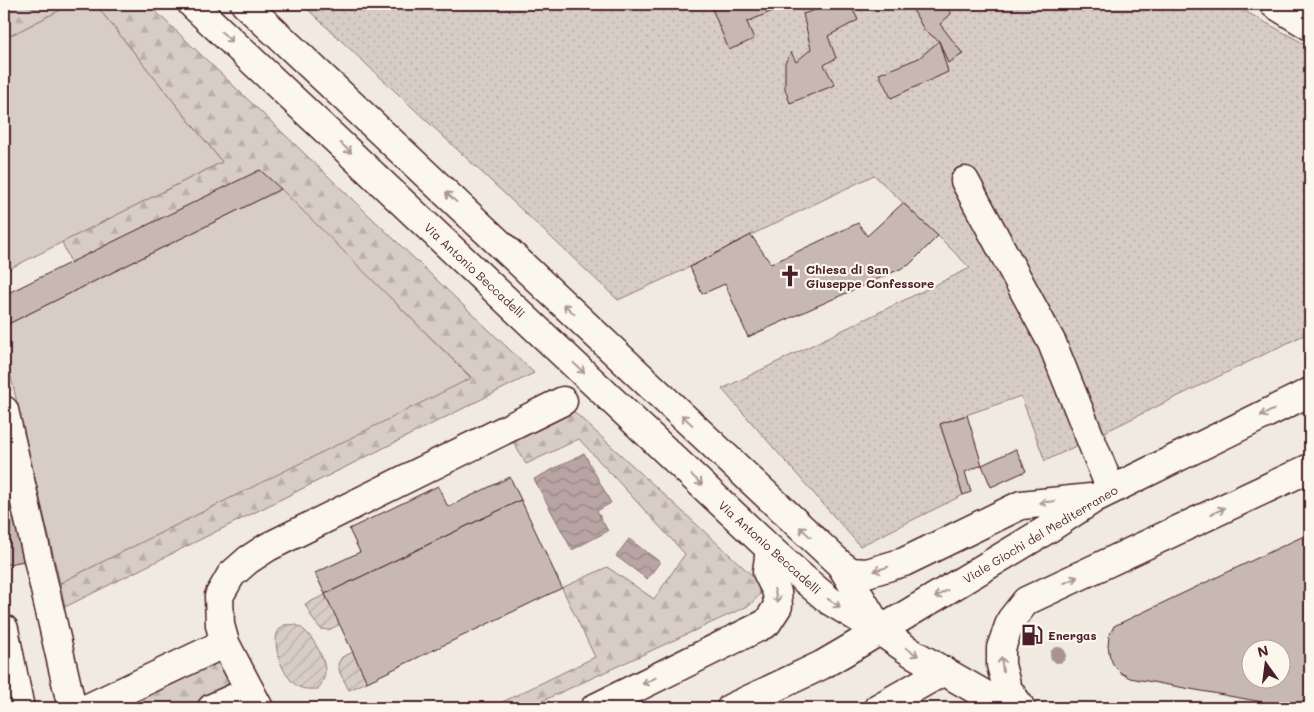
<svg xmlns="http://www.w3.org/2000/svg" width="1314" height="712" font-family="Mali,sans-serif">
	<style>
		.grass { fill: url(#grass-dots); stroke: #917678 }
		.forest { fill: url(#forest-firs); stroke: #917678 }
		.garden { fill: url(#garden-furrows); stroke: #917678 }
		.pitch { fill: #d8ccc6; stroke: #917678 }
		.water { fill: url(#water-waves); stroke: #8c6f72 }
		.building { fill: #c8b8b3; stroke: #4a1f2b; fill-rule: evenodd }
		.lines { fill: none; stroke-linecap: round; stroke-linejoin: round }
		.minor-casing { stroke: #4a1f2b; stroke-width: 31 }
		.major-casing { stroke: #4a1f2b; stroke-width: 31 }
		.minor { stroke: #fbf7ec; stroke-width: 28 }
		.major { stroke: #fbf7ec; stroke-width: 28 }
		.tree { fill: #a89292 }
		.oneway { stroke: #ab9695 }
		.labels { text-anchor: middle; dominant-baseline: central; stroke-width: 4.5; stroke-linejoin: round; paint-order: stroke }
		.poi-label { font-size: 12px; font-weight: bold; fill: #4a1f2b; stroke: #fbf7ec; text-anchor: start }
		.street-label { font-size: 12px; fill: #4a1f2b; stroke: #fbf7ec }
	</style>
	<defs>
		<pattern id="grass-dots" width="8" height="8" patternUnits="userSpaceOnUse" patternTransform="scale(1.25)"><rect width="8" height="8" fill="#d8ccc6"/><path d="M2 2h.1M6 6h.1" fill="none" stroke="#bbafaa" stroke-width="1.8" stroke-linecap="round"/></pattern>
		<pattern id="forest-firs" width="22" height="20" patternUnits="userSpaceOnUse" patternTransform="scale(1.25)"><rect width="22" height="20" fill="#d8ccc6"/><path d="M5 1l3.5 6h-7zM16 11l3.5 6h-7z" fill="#bbafaa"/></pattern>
		<pattern id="garden-furrows" width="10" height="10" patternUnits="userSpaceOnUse" patternTransform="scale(1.25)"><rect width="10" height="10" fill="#d8ccc6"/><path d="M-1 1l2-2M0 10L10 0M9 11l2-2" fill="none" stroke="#bbafaa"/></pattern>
		<pattern id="water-waves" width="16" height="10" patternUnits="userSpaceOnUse" patternTransform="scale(1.25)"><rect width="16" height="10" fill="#b8a4a2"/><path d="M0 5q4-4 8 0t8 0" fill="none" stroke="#988584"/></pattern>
	</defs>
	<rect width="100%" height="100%" fill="#f0eae0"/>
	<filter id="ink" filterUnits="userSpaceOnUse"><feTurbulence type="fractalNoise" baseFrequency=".02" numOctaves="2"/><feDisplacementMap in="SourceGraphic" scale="10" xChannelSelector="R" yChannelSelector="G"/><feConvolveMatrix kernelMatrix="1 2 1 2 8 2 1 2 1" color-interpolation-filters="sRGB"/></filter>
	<g filter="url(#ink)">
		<!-- grass -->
		<path class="grass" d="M302,4H1232L1310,47V332L1045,461L1021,396L940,424L963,495L860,546L722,389L970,268L938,236L874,175L751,235L690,267L618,300Z"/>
		<!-- forest -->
		<g class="forest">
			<path d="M4,4H72L4,39Z"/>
			<path d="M95,4H148L534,373L65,607L60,583L471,377L260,170L71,263L62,242L222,162Z"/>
			<path d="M572,410L756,579L760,594L750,605L527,708H490L595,657L562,588L607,567L654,599L685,554L579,439L526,464L512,440Z"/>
			<path d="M222,650L243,688L200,708H100Z"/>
		</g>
		<!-- garden -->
		<g class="garden">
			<path d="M325,595L340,624L329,630L321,629L314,621L305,604Z"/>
			<path d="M284,625C288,625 292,624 296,625C310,630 324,656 325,670C325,678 322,683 318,689C312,689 305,690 299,687C284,679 273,650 277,634C278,630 281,628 284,625Z"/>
			<path d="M353,652L367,682L349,690L340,673L338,664L342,657Z"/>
		</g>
		<!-- pitch -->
		<g class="pitch">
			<path d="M72,4H95L222,162L7,270L4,261V39Z"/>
			<path d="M281,189L471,378L60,583L4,348V326Z"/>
		</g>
		<!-- water -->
		<g class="water">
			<path d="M584,453L611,503L597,511L608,531L572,550L534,479Z"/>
			<path d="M629,539L660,562L647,579L616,556Z"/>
		</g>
		<!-- building -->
		<g class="building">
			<path d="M715,4H772L775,10L747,22L754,39L729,50L711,6Z"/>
			<path d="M833,4H850L858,20L828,36L836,58L824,65L835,85L790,103L785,89V63L791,52L796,62L811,49L803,14Z"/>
			<path d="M910,4H947L951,14L940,24L963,54L948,63L939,41L924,30Z"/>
			<path d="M939,41L948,72L891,98L879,74L919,58Z"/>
			<path d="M260,170L281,189L4,326V295Z"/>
			<path d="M903,203L938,236L909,265L748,337L725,284L702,294L690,267L751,235L771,264L858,223L867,236Z"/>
			<path d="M967,415L982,465L965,472L971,492L963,495L940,424Z"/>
			<path d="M1016,449L1026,471L991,487L982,465Z"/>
			<path d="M4,465L24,561L4,565Z"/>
			<path d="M510,477L521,500L325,594L315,573L360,552L349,529L438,486L448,507Z"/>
			<path d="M521,500L562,588L367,682L325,594Z"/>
			<path d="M1310,533V708H1295L1130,678L1121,673L1114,666L1110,657L1108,646L1109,636L1114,626ZM1252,650H1282V680H1252Z"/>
		</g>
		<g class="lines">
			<!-- minor casing -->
			<g class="minor-casing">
				<g id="minor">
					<path d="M1274,4L1310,26"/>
					<path d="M965,181L1052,343L1111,490"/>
					<path d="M4,410L72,708"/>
					<path d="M4,629L20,708"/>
					<path d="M225,643L220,625L219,596L231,575L248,560L268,547L563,401"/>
					<path d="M88,708L225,643L250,691"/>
					<path d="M212,708L250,691L259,708"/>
					<path d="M595,708L767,623L778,606L777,592L767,572L770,549"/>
					<path d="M878,708L944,671"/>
				</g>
			</g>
			<!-- major casing -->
			<g class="major-casing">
				<g id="major">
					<path d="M192,4L770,549L805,580L830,601L880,631L912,653L1008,708"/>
					<path d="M245,4L841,565L878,627"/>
					<path d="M841,565L851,572L867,573L904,562L1021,505L1091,498"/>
					<path d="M731,708L822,665L846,651L1048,529L1095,498L1310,392"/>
					<path d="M1021,708L1007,688L1001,665V648L1011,620L1026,601L1310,468"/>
				</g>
			</g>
			<!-- minor -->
			<use href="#minor" class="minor"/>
			<!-- major -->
			<use href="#major" class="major"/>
		</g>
		<!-- trees -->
		<circle class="tree" cx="1058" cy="655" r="8"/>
		<!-- one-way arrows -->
		<defs><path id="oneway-shaft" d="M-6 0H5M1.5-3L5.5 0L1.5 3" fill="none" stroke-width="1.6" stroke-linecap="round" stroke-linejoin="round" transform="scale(1.25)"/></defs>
		<g class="oneway">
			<use href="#oneway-shaft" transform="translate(227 37) rotate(43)"/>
			<use href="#oneway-shaft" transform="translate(346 148) rotate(43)"/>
			<use href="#oneway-shaft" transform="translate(451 197) rotate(-137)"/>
			<use href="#oneway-shaft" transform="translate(569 309) rotate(-137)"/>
			<use href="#oneway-shaft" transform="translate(579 368) rotate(43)"/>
			<use href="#oneway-shaft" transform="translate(1267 413) rotate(154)"/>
			<use href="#oneway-shaft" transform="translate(687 420) rotate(-137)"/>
			<use href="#oneway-shaft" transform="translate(697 480) rotate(43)"/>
			<use href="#oneway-shaft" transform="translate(1047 502) rotate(175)"/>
			<use href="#oneway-shaft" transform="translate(1218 511) rotate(-25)"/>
			<use href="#oneway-shaft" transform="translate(805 532) rotate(-137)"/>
			<use href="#oneway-shaft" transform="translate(881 569) rotate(163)"/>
			<use href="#oneway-shaft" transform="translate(1071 580) rotate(-25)"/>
			<use href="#oneway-shaft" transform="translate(941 594) rotate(149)"/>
			<use href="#oneway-shaft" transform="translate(776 596) rotate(76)"/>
			<use href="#oneway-shaft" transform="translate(834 603) rotate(33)"/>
			<use href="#oneway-shaft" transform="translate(912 652) rotate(33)"/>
			<use href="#oneway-shaft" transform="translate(1002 664) rotate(-97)"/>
			<use href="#oneway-shaft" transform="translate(649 681) rotate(154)"/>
		</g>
	</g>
	<!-- icons -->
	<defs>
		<g id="church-bare" transform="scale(1.725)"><path d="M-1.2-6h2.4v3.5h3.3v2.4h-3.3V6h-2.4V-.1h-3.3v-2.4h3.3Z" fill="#4a1f2b" stroke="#fbf7ec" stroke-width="2.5" paint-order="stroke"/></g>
		<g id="fuel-bare" transform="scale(1.725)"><path d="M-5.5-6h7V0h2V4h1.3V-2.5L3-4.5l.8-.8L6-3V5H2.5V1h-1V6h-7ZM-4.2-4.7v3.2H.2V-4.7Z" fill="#4a1f2b" stroke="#fbf7ec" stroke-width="2.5" paint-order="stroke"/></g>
	</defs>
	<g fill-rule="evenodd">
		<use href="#church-bare" x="790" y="276"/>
		<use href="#fuel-bare" x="1032" y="635"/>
	</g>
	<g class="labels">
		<!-- poi labels -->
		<g class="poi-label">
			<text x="806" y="269">Chiesa di San<tspan x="806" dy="14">Giuseppe Confessore</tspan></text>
			<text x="1048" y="635">Energas</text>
		</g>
		<!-- street labels -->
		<g class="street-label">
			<text transform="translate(475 270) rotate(43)">Via Antonio Beccadelli</text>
			<text transform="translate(1040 534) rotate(-31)">Viale Giochi del Mediterraneo</text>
			<text transform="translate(770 547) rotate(42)">Via Antonio Beccadelli</text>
		</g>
	</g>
	<!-- margin -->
	<rect width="1314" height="712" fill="none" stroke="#fbf7ec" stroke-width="20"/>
	<rect x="10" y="10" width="1294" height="692" fill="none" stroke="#4a1f2b" stroke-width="2" filter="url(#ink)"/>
	<!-- north arrow -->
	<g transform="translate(1266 664) rotate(346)"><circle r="24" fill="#fbf7ec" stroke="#b4a19f"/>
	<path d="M0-4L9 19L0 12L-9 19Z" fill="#4a1f2b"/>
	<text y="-8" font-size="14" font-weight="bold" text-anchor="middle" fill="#4a1f2b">N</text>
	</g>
</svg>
